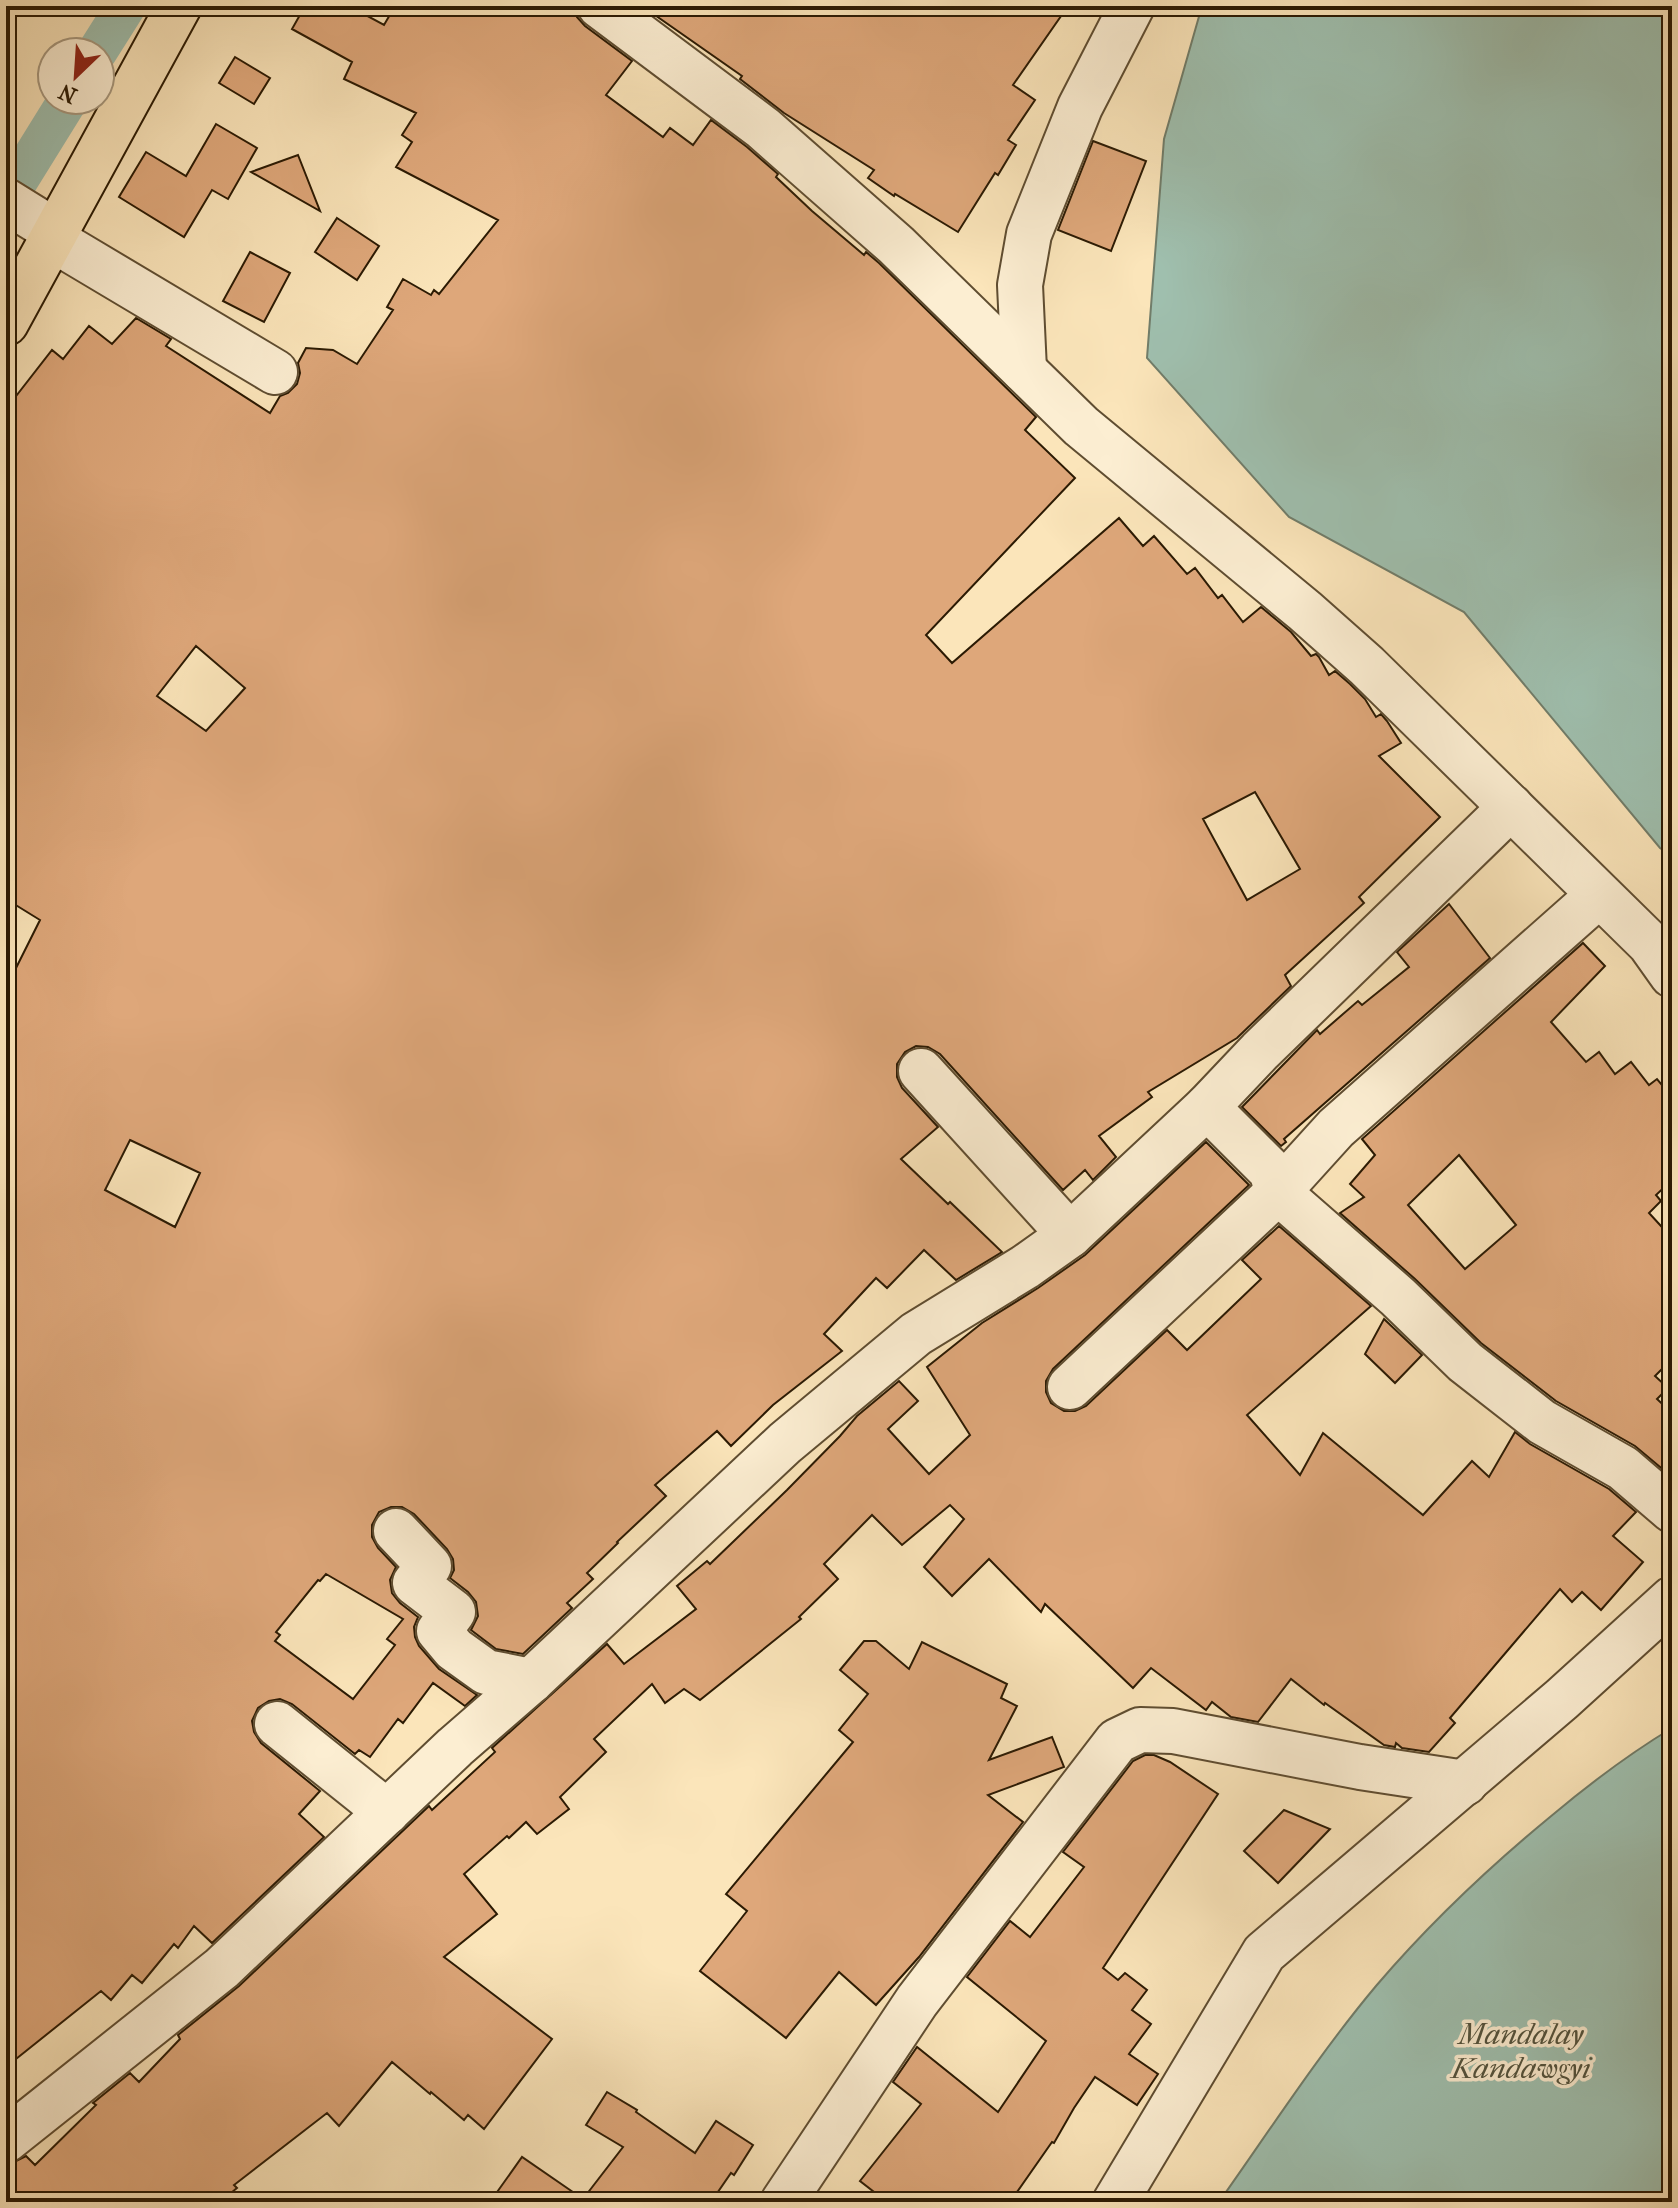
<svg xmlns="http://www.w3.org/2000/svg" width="1678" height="2208" font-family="'IM FELL French Canon',serif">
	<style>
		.water { fill: #9fbfae; stroke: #717d6a; stroke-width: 2 }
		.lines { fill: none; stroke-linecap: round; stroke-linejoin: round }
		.canal { stroke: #9fbfae; stroke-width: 40 }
		.building { fill: #dea77a; stroke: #2b1a03; stroke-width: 2; fill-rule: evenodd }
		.minor-casing { stroke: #5f4d31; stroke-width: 48 }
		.major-casing { stroke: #2b1a03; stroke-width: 48 }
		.minor { stroke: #fceed2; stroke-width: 44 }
		.major { stroke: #fbe5ba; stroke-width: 44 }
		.labels { text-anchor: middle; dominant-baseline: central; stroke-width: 7; stroke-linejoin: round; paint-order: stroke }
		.water-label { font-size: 30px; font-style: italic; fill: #54543f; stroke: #fceed2 }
	</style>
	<rect width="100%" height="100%" fill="#fbe5ba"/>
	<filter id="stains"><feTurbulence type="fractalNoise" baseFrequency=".0025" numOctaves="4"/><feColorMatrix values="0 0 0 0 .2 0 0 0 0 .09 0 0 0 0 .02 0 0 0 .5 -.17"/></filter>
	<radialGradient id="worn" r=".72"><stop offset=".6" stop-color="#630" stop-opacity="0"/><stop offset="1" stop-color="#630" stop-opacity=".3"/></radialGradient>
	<!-- water -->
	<g class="water">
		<path d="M1202,6H1672V856L1660,848L1464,612L1289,517L1147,358L1164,139Z"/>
		<path d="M1672,1728V2202H1219C1270,2130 1319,2054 1376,1986C1429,1924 1487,1869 1550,1817C1588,1785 1629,1754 1672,1728Z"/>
	</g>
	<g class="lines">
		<!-- canal -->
		<g class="canal">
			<path d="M97,52L126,6"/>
			<path d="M6,200L68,100"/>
		</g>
	</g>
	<!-- building -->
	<g class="building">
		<path d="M305,6H349L384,25L395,6H576L577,17L585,26L632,61L606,95L663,137L670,128L693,145L711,120L747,147L778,174L776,177L812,211L864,255L866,252L879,263L1036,417L1025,430L1075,478L926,635L952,663L1119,518L1143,546L1154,536L1187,574L1195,568L1218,598L1222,595L1243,622L1261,607L1291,632L1311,656L1316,654L1319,657L1329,675L1335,671L1350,684L1365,699L1376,717L1381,714L1387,721L1401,743L1379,756L1440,817L1359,897L1364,903L1285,975L1291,986L1237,1038L1148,1092L1152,1097L1099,1136L1116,1157L1093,1180L1085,1170L1063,1190L940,1054L928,1047L916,1046L905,1052L897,1064V1077L902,1088L938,1127L901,1159L948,1204L950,1202L1002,1252L956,1280L924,1250L887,1288L876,1278L824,1334L842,1351L773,1405L731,1446L717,1431L655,1485L666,1496L617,1542L618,1543L587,1573L593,1579L567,1603L572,1608L523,1654L496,1649L471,1630L478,1616L476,1602L468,1592L450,1578L454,1570L453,1559L447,1549L414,1514L402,1507H391L379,1512L372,1525V1537L378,1548L396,1567L390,1580L392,1593L400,1603L418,1617L414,1627L415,1637L419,1646L439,1669L477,1695L465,1706L433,1683L403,1723L398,1719L370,1757L359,1750L355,1754L292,1704L280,1699L269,1701L258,1708L252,1721L254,1732L261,1743L320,1791L299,1814L324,1837L212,1943L194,1926L178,1948L174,1944L142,1983L132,1975L111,2000L101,1991L6,2067V988L40,920L6,899V409L52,350L63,359L89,326L112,344L136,318L171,339L166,346L270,413L280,396L288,393L297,384L300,373L298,363L306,348L333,350L357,364L393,310L387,307L403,279L431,295L434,290L439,294L498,220L396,167L412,142L402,135L416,113L344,79L352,62L292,29ZM196,646L245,688L206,731L157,696ZM1255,792L1300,869L1247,900L1203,819ZM130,1140L200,1173L175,1227L105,1190ZM326,1574L403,1619L387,1639L395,1645L353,1699L275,1641L280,1635L276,1632L318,1580L320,1581Z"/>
		<path d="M642,6H1068L1013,85L1035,100L1008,140L1016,145L998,175L995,173L958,232L895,194L894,196L868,178L874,170L784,113L740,79L742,76Z"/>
		<path d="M235,57L270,78L254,104L219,83Z"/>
		<path d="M216,124L257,148L228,199L212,190L184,237L119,197L146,152L186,176Z"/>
		<path d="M1093,141L1146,161L1111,251L1058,230Z"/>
		<path d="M298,155L320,211L251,172Z"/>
		<path d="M337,218L379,246L357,280L315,252Z"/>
		<path d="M250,252L290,273L264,322L223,301Z"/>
		<path d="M1449,904L1490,958L1284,1139L1286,1142L1281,1146L1242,1107L1317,1030L1320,1034L1358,1001L1362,1005L1409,967L1397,952Z"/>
		<path d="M1583,943L1605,966L1551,1022L1586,1062L1599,1052L1615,1074L1631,1062L1649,1085L1657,1079L1672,1097V1180L1656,1195L1661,1201L1649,1213L1672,1238V1359L1655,1376L1668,1388L1657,1399L1672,1413V1477L1635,1446L1556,1401L1481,1343L1415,1279L1340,1213L1364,1197L1350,1184L1375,1155L1362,1139ZM1459,1155L1516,1225L1465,1269L1408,1205Z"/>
		<path d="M1206,1142L1249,1185L1053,1369L1046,1381V1392L1051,1403L1064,1411H1075L1086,1406L1167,1330L1187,1350L1261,1279L1242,1260L1279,1226L1371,1306L1247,1415L1300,1475L1323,1433L1423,1515L1472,1461L1489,1477L1515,1432L1530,1444L1609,1489L1636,1512L1613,1536L1643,1562L1601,1610L1582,1592L1572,1602L1560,1589L1450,1718L1455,1723L1429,1752L1402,1748L1396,1743L1395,1747L1384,1745L1325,1703L1324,1705L1291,1679L1258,1722L1231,1717L1212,1702L1206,1710L1151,1668L1133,1688L1045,1604L1041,1612L989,1559L952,1596L924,1567L964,1519L950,1505L902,1545L872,1515L824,1564L838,1579L799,1617L801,1619L700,1700L684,1689L665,1703L652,1684L594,1739L606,1752L560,1797L569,1809L537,1834L526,1822L509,1838L507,1836L464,1874L497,1914L444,1957L552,2039L484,2129L468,2115L464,2120L431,2092L430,2094L392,2062L339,2126L327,2113L234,2185L237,2188L220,2202H6V2164H10L26,2156L35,2165L96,2105L93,2103L130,2073L139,2082L180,2039L178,2035L239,1986L429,1806L432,1810L495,1752L492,1748L607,1644L624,1664L696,1609L677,1586L707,1561L710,1564L787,1490L840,1436L857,1416L899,1381L918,1401L888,1429L929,1474L970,1435L927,1367L982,1323L1038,1288L1085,1255Z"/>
		<path d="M1384,1319L1422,1355L1395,1383L1365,1354Z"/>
		<path d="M864,1641H876L909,1669L922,1642L1007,1684L1001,1698L1017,1706L989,1760L1052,1737L1064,1767L988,1795L1023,1822L919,1957L876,2005L839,1972L786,2038L700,1971L747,1911L726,1894L853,1742L839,1730L868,1694L840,1670Z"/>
		<path d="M1145,1755H1154L1170,1762L1218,1794L1103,1968L1118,1980L1125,1973L1147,1990L1132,2010L1151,2024L1129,2054L1158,2074L1137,2105L1095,2077L1074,2108L1054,2143L1052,2142L1010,2202H887L860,2181L921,2104L893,2082L917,2047L998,2112L1046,2041L967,1977L1010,1921L1030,1937L1084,1867L1063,1852L1133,1761Z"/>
		<path d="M1284,1810L1330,1829L1278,1883L1244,1851Z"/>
		<path d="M607,2092L637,2110L636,2112L695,2153L716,2121L753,2145L734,2175L731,2173L711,2202H490L522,2157L583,2199L623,2147L586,2125Z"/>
	</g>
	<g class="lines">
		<!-- minor casing -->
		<g class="minor-casing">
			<g id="minor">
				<path d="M600,6L763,128L896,245L1081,426L1305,611L1367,666L1650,944L1672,975"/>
				<path d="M6,201L56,232"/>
				<path d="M52,239L275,372"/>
				<path d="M1024,370L1020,285L1029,234L1080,107L1132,6"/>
				<path d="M921,1071L1070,1235"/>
				<path d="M1207,1107L1271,1171L1278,1192L1398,1297L1465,1362L1542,1422L1623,1468L1672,1510"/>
				<path d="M1070,1387L1278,1192L1336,1128L1599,895"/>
				<path d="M396,1531L429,1566L415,1583L453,1612L439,1631L454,1649L486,1672L531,1681"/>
				<path d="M277,1724L387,1812"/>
				<path d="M6,2140L222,1968L455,1747L531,1681L785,1443L916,1334L1025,1267L1070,1235L1207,1107L1260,1051L1511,807"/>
				<path d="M783,2202L917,2001L1117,1741L1140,1730L1173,1731L1360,1767L1465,1783"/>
				<path d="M1115,2202L1264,1953L1562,1699L1672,1599"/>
			</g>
		</g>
		<!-- major casing -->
		<g class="major-casing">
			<path id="major" d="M6,323L179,6"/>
		</g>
		<!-- minor -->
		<use href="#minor" class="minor"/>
		<!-- major -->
		<use href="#major" class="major"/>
	</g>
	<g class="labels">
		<!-- water labels -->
		<g class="water-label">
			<text x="1521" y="2034">Mandalay<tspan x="1521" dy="34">Kandawgyi</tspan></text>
		</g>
	</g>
	<!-- margin -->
	<rect width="1678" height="2208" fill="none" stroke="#fbe5ba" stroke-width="32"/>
	<rect x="8" y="8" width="1662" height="2192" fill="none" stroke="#2b1a03" stroke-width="4"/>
	<rect x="16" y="16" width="1646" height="2176" fill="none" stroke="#2b1a03" stroke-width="2"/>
	<!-- north arrow -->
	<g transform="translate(76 76) rotate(205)"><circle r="38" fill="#fceed2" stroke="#a8997f" stroke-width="2"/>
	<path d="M0-6L14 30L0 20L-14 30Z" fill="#8f2418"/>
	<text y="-12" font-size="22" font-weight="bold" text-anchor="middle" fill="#2b1a03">N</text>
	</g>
	<rect width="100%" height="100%" filter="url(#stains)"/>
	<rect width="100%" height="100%" fill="url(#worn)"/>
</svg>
